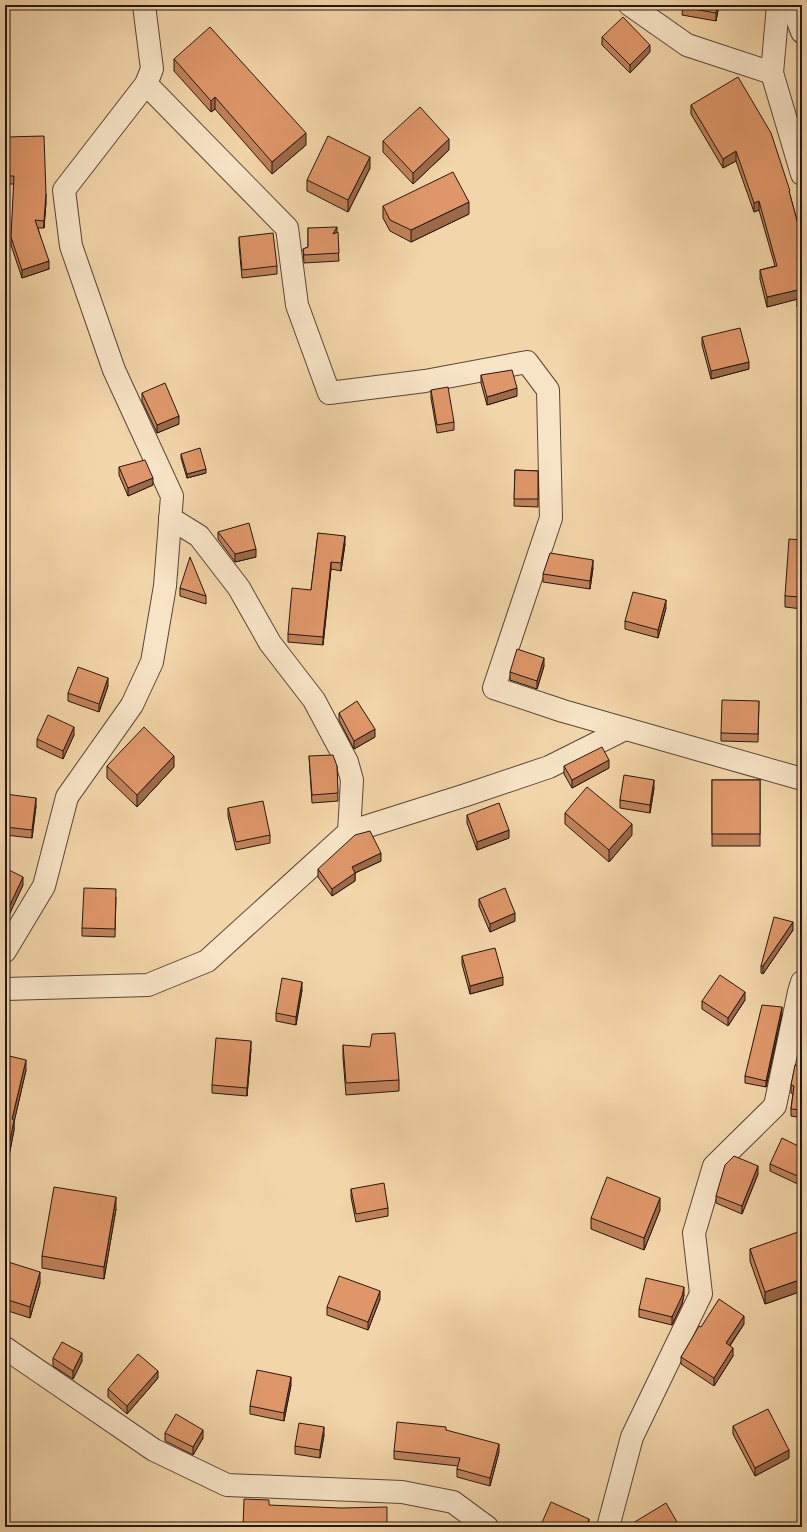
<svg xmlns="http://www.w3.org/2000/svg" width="807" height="1532" font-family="'IM FELL French Canon',serif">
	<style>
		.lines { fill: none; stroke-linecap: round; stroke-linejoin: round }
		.minor-casing { stroke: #5a4636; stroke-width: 24 }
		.minor { stroke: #f7e4c6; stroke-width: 22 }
		.wall { fill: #c0825a; stroke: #271710 }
		.shaded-wall { fill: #9c6a4a; stroke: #271710 }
		.building { fill: #df9769; stroke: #271710 }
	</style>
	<rect width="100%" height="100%" fill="#f2d5a8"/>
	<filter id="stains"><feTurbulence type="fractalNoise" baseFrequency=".005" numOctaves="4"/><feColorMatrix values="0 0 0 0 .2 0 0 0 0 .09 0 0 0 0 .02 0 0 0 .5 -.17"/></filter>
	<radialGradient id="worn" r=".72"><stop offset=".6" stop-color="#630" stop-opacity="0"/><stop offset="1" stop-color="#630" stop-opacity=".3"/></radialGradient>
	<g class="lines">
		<!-- minor casing -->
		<g class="minor-casing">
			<g id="minor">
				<path d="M630,5L687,45L772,73"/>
				<path d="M778,5L772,73L802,174"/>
				<path d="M792,5L802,32"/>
				<path d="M146,84L287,228L297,305L329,393L425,381L527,362L548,390L551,518L494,688L563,711L802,779"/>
				<path d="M170,518L199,536L239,588L270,643L314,700L347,762L352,780L349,832"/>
				<path d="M5,951L44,886L67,797L132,705L152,662L165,586L172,496L114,370L71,246L64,190L146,84L152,69L144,5"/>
				<path d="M5,989L148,985L207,961L349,832L466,795L549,767L625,729"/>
				<path d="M5,1348L154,1450L227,1485L402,1492L453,1502L487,1527"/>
				<path d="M608,1527L632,1437L701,1294L694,1233L714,1166L775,1106L799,992L802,982"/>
			</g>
		</g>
		<!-- minor -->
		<use href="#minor" class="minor"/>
	</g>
	<!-- wall -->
	<g class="wall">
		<path d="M683,5H719L716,21L682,15Z"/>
		<path d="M602,37L650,52L630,73L602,45Z"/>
		<path d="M174,59L306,145L272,174L215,109L211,112L174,71Z"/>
		<path d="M691,105L790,195L802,239V253L799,254L802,267V323L797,306V299L767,307L760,279V270L775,266L759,210L754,212L736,161L723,168L691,114Z"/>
		<path d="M802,114V130L800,123V115Z"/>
		<path d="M6,137L46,202L44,228H38L49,269L22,278L11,245L14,184H6Z"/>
		<path d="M383,141L449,150L413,184L383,152Z"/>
		<path d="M370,168L348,212L307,191V180Z"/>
		<path d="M383,206L469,214L411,242L390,231L383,218Z"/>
		<path d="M308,228L337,233L339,261L304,263L303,249L308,247Z"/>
		<path d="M239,237L277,266V274L242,278L239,245Z"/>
		<path d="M702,337L749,369L711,379L702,345Z"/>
		<path d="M802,371V387L800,379V372Z"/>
		<path d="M481,375L517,396L487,405L481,383Z"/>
		<path d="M431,390L454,422V430L437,433L431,398Z"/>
		<path d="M142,393L179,424L157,433L142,401Z"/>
		<path d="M181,454L206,473L187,478L181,458Z"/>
		<path d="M119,467L153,485L128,496L119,475Z"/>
		<path d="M515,470L538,471V507L514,506Z"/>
		<path d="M218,532L256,557L235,562L218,539Z"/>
		<path d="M318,533L345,544L341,571L331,569L323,645L288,642V634L311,590Z"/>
		<path d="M802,540V609L785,607V596Z"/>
		<path d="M593,568L590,589L543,582V574Z"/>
		<path d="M180,588L206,596V604L180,596Z"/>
		<path d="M666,608L658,638L625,629V621Z"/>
		<path d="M544,666L537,689L510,680V672Z"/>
		<path d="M108,686L99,712L68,701V693Z"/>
		<path d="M759,701L758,742L721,741V733Z"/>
		<path d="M339,713L375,737L354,749L339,720Z"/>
		<path d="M74,735L63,759L37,747V739Z"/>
		<path d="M309,756L337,766L338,801L312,803Z"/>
		<path d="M107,766L174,767L137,807L107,778Z"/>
		<path d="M564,766L609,768L572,788L564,774Z"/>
		<rect x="712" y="780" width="48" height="66"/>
		<path d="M654,788L650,813L620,808V800Z"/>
		<path d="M5,794L36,806L32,838L5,835Z"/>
		<path d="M228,808L270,835V843L236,850L228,816Z"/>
		<path d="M565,813L632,835L609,862L565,824Z"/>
		<path d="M467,815L509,838L477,850L467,823Z"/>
		<path d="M381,861L355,873V881L332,896L318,877V869Z"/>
		<path d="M5,868L23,885L9,915L5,913Z"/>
		<path d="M116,897L115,937L82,936V928Z"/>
		<path d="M479,899L515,921L490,932L479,906Z"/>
		<path d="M793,930L763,974L761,973V966Z"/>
		<path d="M462,956L503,985L470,994L462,964Z"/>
		<path d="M302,990L296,1025L276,1021V1013Z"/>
		<path d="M745,1000L728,1026L702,1009V1001Z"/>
		<path d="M782,1014L766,1087L745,1083V1076Z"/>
		<path d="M343,1045L399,1080V1091L346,1095L343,1057Z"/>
		<path d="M251,1049L247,1096L212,1093V1085Z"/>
		<path d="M5,1055L26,1070L14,1122V1130L8,1161H5Z"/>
		<path d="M802,1066V1118L791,1116V1109L793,1094L791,1093V1085Z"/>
		<path d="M802,1148V1186L770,1171V1164Z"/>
		<path d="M758,1174L742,1214L716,1203V1196Z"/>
		<path d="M351,1189L388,1208V1216L356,1222L351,1197Z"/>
		<path d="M116,1209L104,1279L42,1268V1256Z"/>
		<path d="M660,1210L644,1250L591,1229V1218Z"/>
		<path d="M802,1242V1291L765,1304L750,1261V1249Z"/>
		<path d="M5,1261L40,1283L30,1318L5,1310Z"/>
		<path d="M684,1295L682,1304L672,1325L639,1317V1309Z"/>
		<path d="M380,1299L368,1330L327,1315V1307Z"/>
		<path d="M744,1324L730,1346L733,1356L714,1386L681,1364V1357L701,1327Z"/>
		<path d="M53,1358L82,1361L73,1379L53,1366Z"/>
		<path d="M158,1378L127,1414L108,1397V1389Z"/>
		<path d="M291,1385L284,1421L250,1414V1406Z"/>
		<path d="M733,1426L789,1458L755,1476L733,1434Z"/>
		<path d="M446,1430L499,1452L490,1486L457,1477V1469L458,1466L394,1459V1451Z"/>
		<path d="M165,1433L203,1438L193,1455L165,1441Z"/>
		<path d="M324,1435L320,1458L295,1454V1446Z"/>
	</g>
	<!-- shaded-wall -->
	<g class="shaded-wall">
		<path d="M717,5H719L716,21V13Z"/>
		<path d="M650,45V52L630,73V65Z"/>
		<path d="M215,97V109L211,112V101Z"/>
		<path d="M306,133V145L272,174V162Z"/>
		<path d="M449,139V150L413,184V173Z"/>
		<path d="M736,151V161L723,168V159Z"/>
		<path d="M370,157V168L348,212V200Z"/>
		<path d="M46,194V202L44,228V221Z"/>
		<path d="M759,201V210L754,212V203Z"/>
		<path d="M469,202V214L411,242V230Z"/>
		<path d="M337,227V235L333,234Z"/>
		<path d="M802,244V253L797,255V245Z"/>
		<path d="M49,261V269L22,278V270Z"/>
		<path d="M802,289V298L767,307V297Z"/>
		<path d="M749,362V369L711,379V371Z"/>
		<path d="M517,388V396L487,405V397Z"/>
		<path d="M179,416V424L157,433V425Z"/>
		<path d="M206,469V473L187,478V474Z"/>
		<path d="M153,478V485L128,496V488Z"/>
		<path d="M345,536V544L341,571V563Z"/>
		<path d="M256,549V557L235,562V554Z"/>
		<path d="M593,560V568L590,589V581Z"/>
		<path d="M331,562V569L323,645V637Z"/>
		<path d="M666,600V608L658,638V630Z"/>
		<path d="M544,658V666L537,689V681Z"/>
		<path d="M108,678V686L99,712V704Z"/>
		<path d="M74,727V735L63,759V751Z"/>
		<path d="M375,729V737L354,749V741Z"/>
		<path d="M174,756V767L137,807V795Z"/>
		<path d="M609,760V768L572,788V780Z"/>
		<path d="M654,780V788L650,813V805Z"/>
		<path d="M36,798V806L32,838V830Z"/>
		<path d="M632,824V835L609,862V850Z"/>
		<path d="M509,830V838L477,850V842Z"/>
		<path d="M381,853V861L355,873V881L332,896V889L352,867Z"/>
		<path d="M23,877V885L9,915V907Z"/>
		<path d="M515,913V921L490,932V924Z"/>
		<path d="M793,922V930L763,974V966Z"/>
		<path d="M503,977V985L470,994V986Z"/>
		<path d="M302,982V990L296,1025V1017Z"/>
		<path d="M745,992V1000L728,1026V1018Z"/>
		<path d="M782,1007V1014L766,1087V1081Z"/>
		<path d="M251,1041V1049L247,1096V1088Z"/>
		<path d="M26,1060V1070L14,1122V1130L8,1161V1151L12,1119Z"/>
		<path d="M758,1166V1174L742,1214V1206Z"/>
		<path d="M116,1197V1209L104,1279V1267Z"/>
		<path d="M660,1198V1210L644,1250V1238Z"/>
		<path d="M40,1272V1283L30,1318V1307Z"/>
		<path d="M802,1279V1291L765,1304V1292Z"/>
		<path d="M684,1287V1295L682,1304L672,1325V1317Z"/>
		<path d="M380,1291V1299L368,1330V1322Z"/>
		<path d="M744,1316V1324L726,1351V1343Z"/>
		<path d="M733,1348V1356L714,1386V1378Z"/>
		<path d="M82,1353V1361L73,1379V1371Z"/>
		<path d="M158,1371V1378L127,1414V1406Z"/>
		<path d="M291,1377V1385L284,1421V1413Z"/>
		<path d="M324,1427V1435L320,1458V1450Z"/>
		<path d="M203,1430V1438L193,1455V1447Z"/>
		<path d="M499,1444V1452L490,1486V1478Z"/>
		<path d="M789,1450V1458L755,1476V1468Z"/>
		<path d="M589,1519V1527H586Z"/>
	</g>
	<!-- building -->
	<g class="building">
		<path d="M683,5H717L716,13L682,7Z"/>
		<path d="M623,17L650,45L630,65L602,37Z"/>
		<path d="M210,27L306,133L272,162L215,97L211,101L174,59Z"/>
		<path d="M738,77L771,133L790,191H789L802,239V244L797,245L802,267V289L767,297L760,270L777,266L759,201L754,203L736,151L723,159L691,105Z"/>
		<path d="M420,107L449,139L413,173L383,141Z"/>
		<path d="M802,114V122L800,115Z"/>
		<path d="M44,136L46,194L44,221L35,220L49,261L22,270L11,237L14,176H6V137Z"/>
		<path d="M328,136L370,157L348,200L307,180Z"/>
		<path d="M453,172L469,202L411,230L390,220L383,206Z"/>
		<path d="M337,227L333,234L338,232L339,253L304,255L303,249L308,247V228Z"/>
		<path d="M273,233L277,266L242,270L239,237Z"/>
		<path d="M802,297V315L797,298Z"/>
		<path d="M740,328L749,362L711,371L702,337Z"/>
		<path d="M512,370L517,388L487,397L481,375Z"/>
		<path d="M802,371V379L800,372Z"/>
		<path d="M165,383L179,416L157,425L142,393Z"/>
		<path d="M448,387L454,422L437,425L431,390Z"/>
		<path d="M200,448L206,469L187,474L181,454Z"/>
		<path d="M145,460L153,478L128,488L119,467Z"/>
		<path d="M515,470L538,471V499H514Z"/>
		<path d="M249,523L256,549L235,554L218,532Z"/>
		<path d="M318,533L345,536L341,563L331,562L323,637L288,634L292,588L311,590Z"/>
		<path d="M789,539L802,540V597L785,596Z"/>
		<path d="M550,553L593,560L590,581L543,574Z"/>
		<path d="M190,557L206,596L180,588Z"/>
		<path d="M633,592L666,600L658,630L625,621Z"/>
		<path d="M517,649L544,658L537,681L510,672Z"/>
		<path d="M78,667L108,678L99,704L68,693Z"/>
		<path d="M722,700L759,701L758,734L721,733Z"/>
		<path d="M357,701L375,729L354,741L339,713Z"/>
		<path d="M48,715L74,727L63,751L37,739Z"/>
		<path d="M144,727L174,756L137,795L107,766Z"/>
		<path d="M602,747L609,760L572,780L564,766Z"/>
		<path d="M333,755L337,766L338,793L312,795L309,756Z"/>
		<path d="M624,775L654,780L650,805L620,800Z"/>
		<rect x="712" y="780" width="48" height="54"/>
		<path d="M587,787L632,824L609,850L565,813Z"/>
		<path d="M5,794L36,798L32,830L5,827Z"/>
		<path d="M263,801L270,835L236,842L228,808Z"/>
		<path d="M499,803L509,830L477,842L467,815Z"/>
		<path d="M370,831L381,853L352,867L355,873L332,889L318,869L355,835Z"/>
		<path d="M5,868L23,877L9,907L5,905Z"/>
		<path d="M84,888L116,889L115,929L82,928Z"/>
		<path d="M505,888L515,913L490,924L479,899Z"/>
		<path d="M774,917L793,922L763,966H761Z"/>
		<path d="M495,948L503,977L470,986L462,956Z"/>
		<path d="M720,975L745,992L728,1018L702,1001Z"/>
		<path d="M282,978L302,982L296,1017L276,1013Z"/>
		<path d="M762,1005L782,1007L766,1081L745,1076Z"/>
		<path d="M395,1033L399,1080L346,1083L343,1045L370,1047L372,1034Z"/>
		<path d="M216,1038L251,1041L247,1088L212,1085Z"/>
		<path d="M5,1055L26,1060L12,1119L14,1120L8,1151H5Z"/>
		<path d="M795,1065L802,1066V1110L791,1109L794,1086L791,1085Z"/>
		<path d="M782,1138L802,1148V1178L770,1164Z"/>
		<path d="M734,1156L758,1166L742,1206L716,1196L725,1165Z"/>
		<path d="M607,1177L660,1198L644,1238L591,1218Z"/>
		<path d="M384,1183L388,1208L356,1214L351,1189Z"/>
		<path d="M54,1187L116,1197L104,1267L42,1256Z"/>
		<path d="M798,1232L802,1242V1279L765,1292L750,1249Z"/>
		<path d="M5,1261L40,1272L30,1307L5,1299Z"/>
		<path d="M339,1276L380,1291L368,1322L327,1307Z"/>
		<path d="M646,1278L684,1287L682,1296L672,1317L639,1309Z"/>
		<path d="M719,1299L744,1316L726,1343L733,1348L714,1378L681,1357L699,1326L701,1327Z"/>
		<path d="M62,1342L82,1353L73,1371L53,1358Z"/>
		<path d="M138,1354L158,1371L127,1406L108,1389Z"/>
		<path d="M257,1370L291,1377L284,1413L250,1406Z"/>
		<path d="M768,1409L789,1450L755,1468L733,1426Z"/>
		<path d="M176,1414L203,1430L193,1447L165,1433Z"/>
		<path d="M397,1422L446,1427V1430L499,1444L490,1478L457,1469L460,1458L394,1451Z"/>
		<path d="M299,1423L324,1427L320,1450L295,1446Z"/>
		<path d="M244,1499L269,1500V1505L341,1508L387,1507V1527H243Z"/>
		<path d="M551,1502L589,1519L586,1527H540Z"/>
		<path d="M666,1503L680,1527H635L633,1523Z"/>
	</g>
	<!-- margin -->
	<rect width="807" height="1532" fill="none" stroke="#f2d5a8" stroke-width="20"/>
	<rect x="6" y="6" width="795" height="1520" fill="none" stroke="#271710" stroke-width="2"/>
	<rect x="10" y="10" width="787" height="1512" fill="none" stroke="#271710"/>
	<rect width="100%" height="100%" filter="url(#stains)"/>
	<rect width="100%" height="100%" fill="url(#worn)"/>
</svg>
